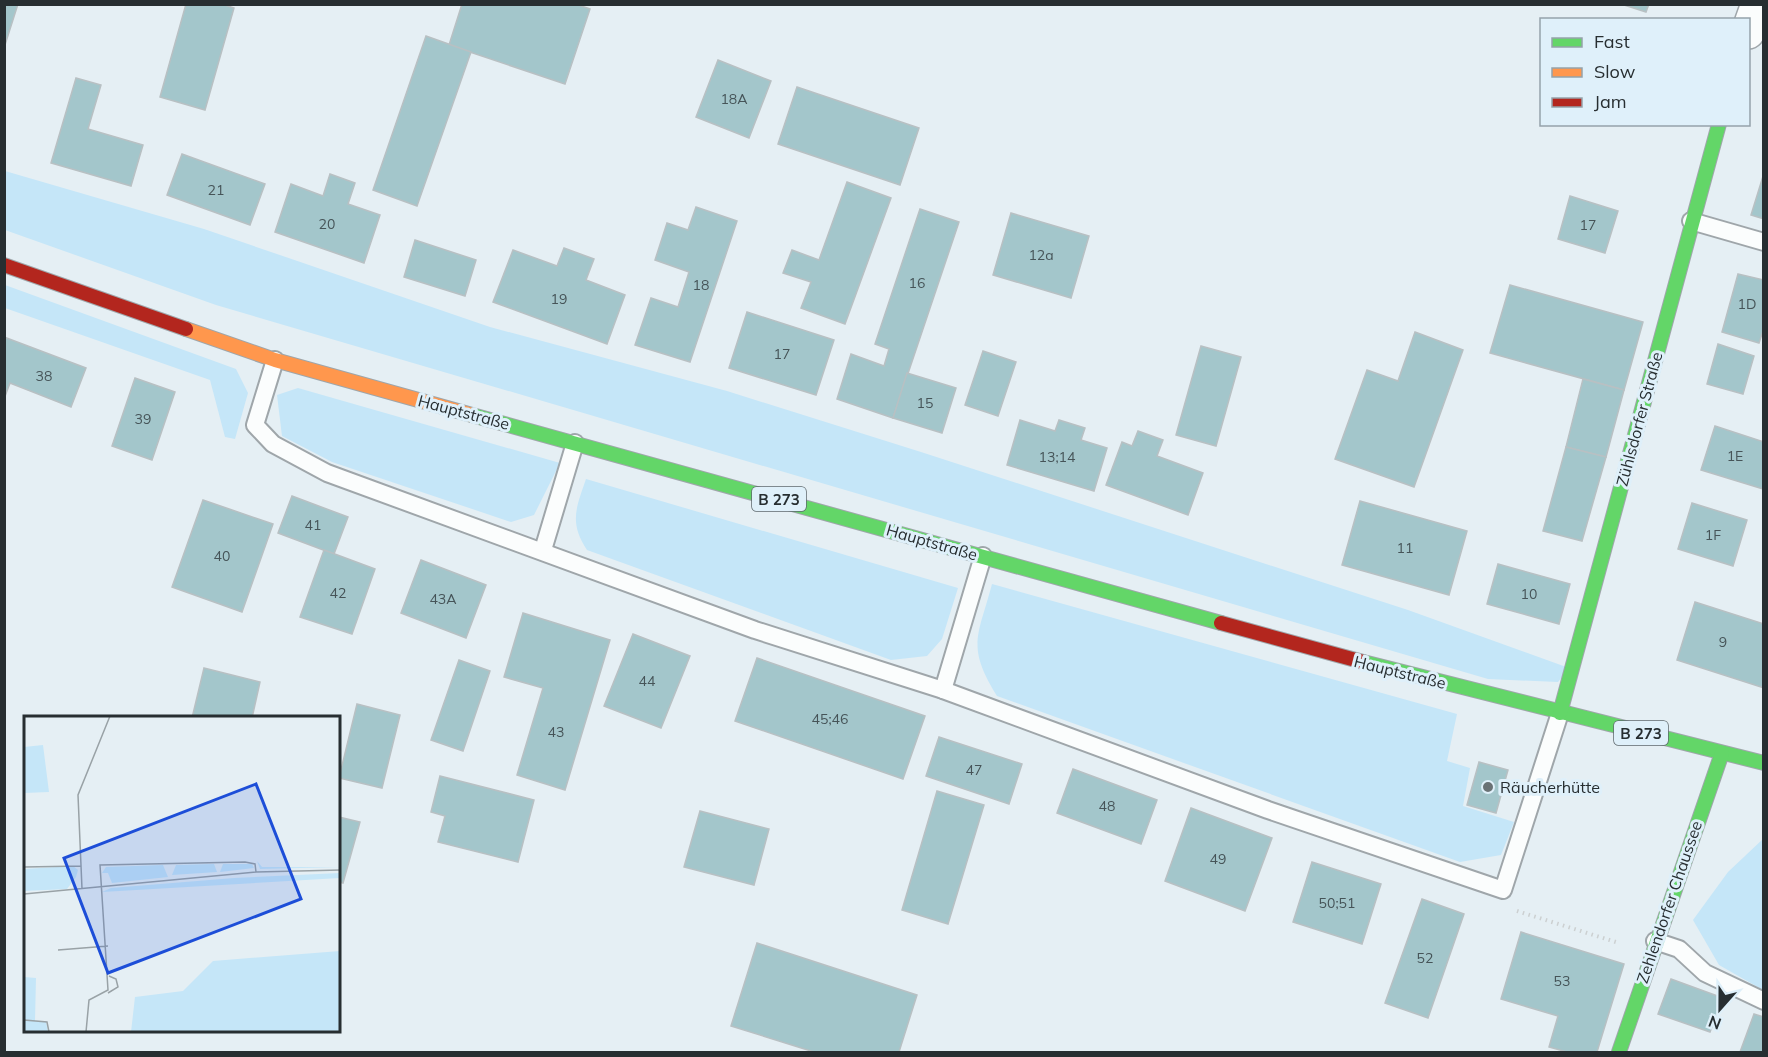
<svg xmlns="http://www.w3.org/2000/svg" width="1768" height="1057" font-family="Mulish,sans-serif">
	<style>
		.green { fill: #c5e6f8 }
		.building { fill: #a3c6cb; stroke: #b8c0c3; stroke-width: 1.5 }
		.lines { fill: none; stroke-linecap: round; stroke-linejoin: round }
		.lane-casing { stroke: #9fa6aa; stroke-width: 20 }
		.street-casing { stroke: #9fa6aa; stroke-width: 36 }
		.fast-casing { stroke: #9fa6aa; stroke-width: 16 }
		.slow-casing { stroke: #9fa6aa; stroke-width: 16 }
		.jam-casing { stroke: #9fa6aa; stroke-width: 16 }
		.path { stroke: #ccd0d1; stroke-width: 4; stroke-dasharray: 1.5 4.5; stroke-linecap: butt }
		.lane { stroke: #fbfdfd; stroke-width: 16 }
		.street { stroke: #fbfdfd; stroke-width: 33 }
		.fast { stroke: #63d668; stroke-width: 14 }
		.slow { stroke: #ff974d; stroke-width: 14 }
		.jam { stroke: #b3261e; stroke-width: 14 }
		.poi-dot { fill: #6a7275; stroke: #dff0fa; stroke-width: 2 }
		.labels { text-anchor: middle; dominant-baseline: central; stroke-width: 6; stroke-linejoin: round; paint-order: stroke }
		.number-label { font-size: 14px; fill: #465458 }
		.shield { fill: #dff0fa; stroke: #5e686d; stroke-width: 1.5 }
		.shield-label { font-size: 15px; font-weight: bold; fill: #272e31 }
		.street-label { font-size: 16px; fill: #272e31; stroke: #dff0fa }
		.poi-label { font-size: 16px; fill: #272e31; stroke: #dff0fa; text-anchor: start }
		.inset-road { fill: none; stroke: #99a2a6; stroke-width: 1.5 }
		.view { fill: #1d4ed8; fill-opacity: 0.15; stroke: #1d4ed8; stroke-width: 3 }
		.inset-edge { fill: none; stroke: #272e31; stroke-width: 3 }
	</style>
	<rect width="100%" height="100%" fill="#e5eff4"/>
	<!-- green -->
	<g class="green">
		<path d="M5,171L204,229L490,327L727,391L921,452L1408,610L1569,668L1558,682L1488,679L216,305L5,230Z"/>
		<path d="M5,285L236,369L248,393L235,439L225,437L210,380L5,308Z"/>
		<path d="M298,388L560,463L534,515L511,522L332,462L282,436L277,395Z"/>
		<path d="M586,479L958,588L942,639L927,656L891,660L587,550C569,523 576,508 586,479Z"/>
		<path d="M992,584L1457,714L1447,761L1470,768L1463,806L1514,822L1501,855L1460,862L997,696C966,646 978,637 992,584Z"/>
		<path d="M1763,839V990L1719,965L1693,920L1728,872Z"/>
	</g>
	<!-- building -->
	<g class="building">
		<path d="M4,4H18L4,48Z"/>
		<path d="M186,4H222L234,8L205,110L160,97Z"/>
		<path d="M462,4H576L590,9L565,84L449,45Z"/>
		<path d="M1621,4H1649L1646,12Z"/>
		<path d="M426,36L471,52L417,206L373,190Z"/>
		<path d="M718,60L771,81L749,138L696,117Z"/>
		<path d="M76,78L101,85L88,129L143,145L131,186L51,163Z"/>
		<path d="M797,87L919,128L900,185L778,144Z"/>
		<path d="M182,154L265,184L250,225L167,195Z"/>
		<path d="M1764,173V219L1751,215Z"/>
		<path d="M330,174L355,183L348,204L380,215L364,263L275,232L291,184L323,196Z"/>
		<path d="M847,182L891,198L845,324L801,308L811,282L783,273L792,250L819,260Z"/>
		<path d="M1570,196L1618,211L1605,253L1558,239Z"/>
		<path d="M696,207L737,221L690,362L635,345L651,298L678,307L689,272L655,260L667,223L688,230Z"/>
		<path d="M920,209L959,222L893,418L837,399L851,354L884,366L889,349L875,344Z"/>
		<path d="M1011,213L1089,236L1071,298L993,275Z"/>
		<path d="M415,240L476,260L465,296L404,277Z"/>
		<path d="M564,248L594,259L586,280L625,295L607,344L493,302L513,250L557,266Z"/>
		<path d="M1738,274L1764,280V328L1759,343L1722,332Z"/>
		<path d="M1510,285L1643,322L1624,390L1490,353Z"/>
		<path d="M747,312L834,340L816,395L729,368Z"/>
		<path d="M1415,332L1463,350L1414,487L1335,459L1367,370L1398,381Z"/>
		<path d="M4,337L86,368L71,407L10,383L4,399Z"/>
		<path d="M1718,344L1754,356L1743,394L1707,384Z"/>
		<path d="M1201,346L1241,357L1216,446L1176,435Z"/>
		<path d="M983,351L1016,362L998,416L965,405Z"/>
		<path d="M907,373L956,388L942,433L893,418Z"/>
		<path d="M135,378L175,392L152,460L112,446Z"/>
		<path d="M1583,379L1624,390L1606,457L1566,447Z"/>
		<path d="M1020,420L1055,431L1059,420L1085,428L1081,440L1107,448L1094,491L1007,465Z"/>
		<path d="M1715,426L1764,442L1763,489L1701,470Z"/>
		<path d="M1138,431L1163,440L1157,456L1203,473L1188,515L1106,485L1122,442L1132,446Z"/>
		<path d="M1566,447L1606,457L1582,541L1543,531Z"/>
		<path d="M292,496L348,517L334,554L278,533Z"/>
		<path d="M203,500L273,524L242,612L172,587Z"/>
		<path d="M1360,501L1467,531L1449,595L1342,565Z"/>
		<path d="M1692,503L1747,520L1733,566L1678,549Z"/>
		<path d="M324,550L375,569L352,634L300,617Z"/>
		<path d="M421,560L486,585L466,638L401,613Z"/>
		<path d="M1498,564L1570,584L1559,624L1487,604Z"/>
		<path d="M1695,602L1764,624V688L1677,660Z"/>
		<path d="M523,613L610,640L565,790L517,775L543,688L504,677Z"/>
		<path d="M633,634L690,656L661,728L604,706Z"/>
		<path d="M757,658L925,716L903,779L735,721Z"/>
		<path d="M459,660L490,671L463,751L431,740Z"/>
		<path d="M204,668L260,682L252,718H192Z"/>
		<path d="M357,704L400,715L382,788L339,778Z"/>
		<path d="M939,737L1022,764L1009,804L926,776Z"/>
		<path d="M1479,762L1508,770L1496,813L1467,805Z"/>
		<path d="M1073,769L1157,800L1141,844L1057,813Z"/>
		<path d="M440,776L534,800L518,862L438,842L445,816L431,812Z"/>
		<path d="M937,791L984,805L948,924L902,910Z"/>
		<path d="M1191,808L1272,838L1245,911L1165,881Z"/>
		<path d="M700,811L769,829L754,885L684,867Z"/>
		<path d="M339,817L360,822L343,883L339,882Z"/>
		<path d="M1312,862L1381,884L1362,944L1293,922Z"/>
		<path d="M1422,899L1464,914L1428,1018L1385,1003Z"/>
		<path d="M1521,932L1624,964L1597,1052H1567L1549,1047L1558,1016L1501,999Z"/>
		<path d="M757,943L917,995L899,1052H814L731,1026Z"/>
		<path d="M1671,979L1723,998L1710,1032L1658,1014Z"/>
		<path d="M1754,1014L1764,1017V1052H1740Z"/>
	</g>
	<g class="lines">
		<!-- lane casing -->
		<g class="lane-casing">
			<g id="lane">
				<path d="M1691,221L1764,242"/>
				<path d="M275,360L255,425L273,444L327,473L755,630L943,690L1268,810L1503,890L1560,713"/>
				<path d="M543,550L575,443"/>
				<path d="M943,690L983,556"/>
				<path d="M1655,941L1679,949L1705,973L1764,1001"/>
			</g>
		</g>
		<!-- street casing -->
		<g class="street-casing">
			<path id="street" d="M1748,32L1758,4"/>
		</g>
		<!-- fast casing -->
		<g class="fast-casing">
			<g id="fast">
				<path d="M472,415L1221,623"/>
				<path d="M1363,662L1764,763"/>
				<path d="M1560,713L1719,124"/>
				<path d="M1619,1052L1722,753"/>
			</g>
		</g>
		<!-- slow casing -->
		<g class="slow-casing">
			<path id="slow" d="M186,329L275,360L472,415"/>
		</g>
		<!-- jam casing -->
		<g class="jam-casing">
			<g id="jam">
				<path d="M4,265L186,329"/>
				<path d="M1221,623L1363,662"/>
			</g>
		</g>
		<!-- path -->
		<path class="path" d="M1517,911L1619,943"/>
		<!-- lane -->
		<use href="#lane" class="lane"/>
		<!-- street -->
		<use href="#street" class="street"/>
		<!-- fast -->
		<use href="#fast" class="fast"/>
		<!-- slow -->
		<use href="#slow" class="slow"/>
		<!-- jam -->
		<use href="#jam" class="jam"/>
	</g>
	<!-- markers -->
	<circle class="poi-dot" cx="1488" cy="787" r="6"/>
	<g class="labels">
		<!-- number labels -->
		<g class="number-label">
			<text x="734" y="99">18A</text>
			<text x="216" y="190">21</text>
			<text x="327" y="224">20</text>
			<text x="1588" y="225">17</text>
			<text x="1041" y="255">12a</text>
			<text x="917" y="283">16</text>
			<text x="701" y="285">18</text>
			<text x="559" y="299">19</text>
			<text x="1747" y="304">1D</text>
			<text x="782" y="354">17</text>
			<text x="44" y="376">38</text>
			<text x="925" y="403">15</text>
			<text x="143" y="419">39</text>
			<text x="1735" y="456">1E</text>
			<text x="1057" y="457">13;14</text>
			<text x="313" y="525">41</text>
			<text x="1713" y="535">1F</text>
			<text x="1405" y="548">11</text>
			<text x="222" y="556">40</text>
			<text x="338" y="593">42</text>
			<text x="1529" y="594">10</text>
			<text x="443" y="599">43A</text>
			<text x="1723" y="642">9</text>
			<text x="647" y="681">44</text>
			<text x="830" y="719">45;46</text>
			<text x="556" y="732">43</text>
			<text x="974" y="770">47</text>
			<text x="1107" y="806">48</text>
			<text x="1218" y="859">49</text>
			<text x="1337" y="903">50;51</text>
			<text x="1425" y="958">52</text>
			<text x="1562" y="981">53</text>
		</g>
		<!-- shield labels -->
		<g class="shield">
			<rect x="752" y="487" width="54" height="24" rx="4.5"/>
			<rect x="1614" y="721" width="54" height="24" rx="4.5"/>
		</g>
		<g class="shield-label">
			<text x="779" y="499">B 273</text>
			<text x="1641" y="733">B 273</text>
		</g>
		<!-- street labels -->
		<g class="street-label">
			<text transform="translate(464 412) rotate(15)">Hauptstraße</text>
			<text transform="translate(1639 419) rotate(-75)">Zühlsdorfer Straße</text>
			<text transform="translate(932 542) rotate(16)">Hauptstraße</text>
			<text transform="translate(1400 672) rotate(14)">Hauptstraße</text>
			<text transform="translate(1669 902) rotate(-71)">Zehlendorfer Chaussee</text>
		</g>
		<!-- poi labels -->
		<g class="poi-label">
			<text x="1500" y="787">Räucherhütte</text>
		</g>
	</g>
	<!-- overview -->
	<g transform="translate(24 716)">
		<rect width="316" height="316" fill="#e5eff4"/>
		<path d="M19,29L25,76L0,77V31ZM233,145L238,151H316L236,153ZM190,148L193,156L148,159L152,149ZM199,148H228L230,152L196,156ZM139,149L144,161L88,167L84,157H78L82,151ZM49,150L54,154L52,161L43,173L0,175V153ZM316,157V162L78,176L87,172L210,162ZM316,235V316H107L111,281L159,275L189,245ZM0,261L12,262L11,305L22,306L24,316H0Z" fill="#c5e6f8"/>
		<path class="inset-road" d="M0,151L57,150M58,173L54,79L86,0M0,178L232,156L317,154M34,234L84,230M84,277L94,271L92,263L85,260M0,304L23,306L25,316M62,316L65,284L84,274L76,149L221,146L231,148L232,156"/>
		<path class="view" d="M232,68L277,183L84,257L40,142Z"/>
		<rect width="316" height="316" class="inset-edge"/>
	</g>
	<!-- border -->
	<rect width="1768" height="1057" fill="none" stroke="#272e31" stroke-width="12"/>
	<!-- legend -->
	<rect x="1540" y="18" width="210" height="108" fill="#dff0fa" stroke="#95a2aa" stroke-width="1.5"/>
	<rect x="1552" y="38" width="30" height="9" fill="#63d668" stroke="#95a2aa" stroke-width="1.5"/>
	<text x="1594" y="48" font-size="18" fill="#272e31">Fast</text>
	<rect x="1552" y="68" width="30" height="9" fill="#ff974d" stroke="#95a2aa" stroke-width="1.5"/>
	<text x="1594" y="78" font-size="18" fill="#272e31">Slow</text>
	<rect x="1552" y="98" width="30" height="9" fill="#b3261e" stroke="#95a2aa" stroke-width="1.5"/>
	<text x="1594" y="108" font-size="18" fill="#272e31">Jam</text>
	<!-- north arrow -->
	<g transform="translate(1720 1009) rotate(201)" stroke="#dff0fa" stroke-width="4.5" paint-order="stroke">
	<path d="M0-4.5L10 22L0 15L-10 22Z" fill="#272e31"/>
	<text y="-9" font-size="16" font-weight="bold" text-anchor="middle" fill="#272e31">N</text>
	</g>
</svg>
